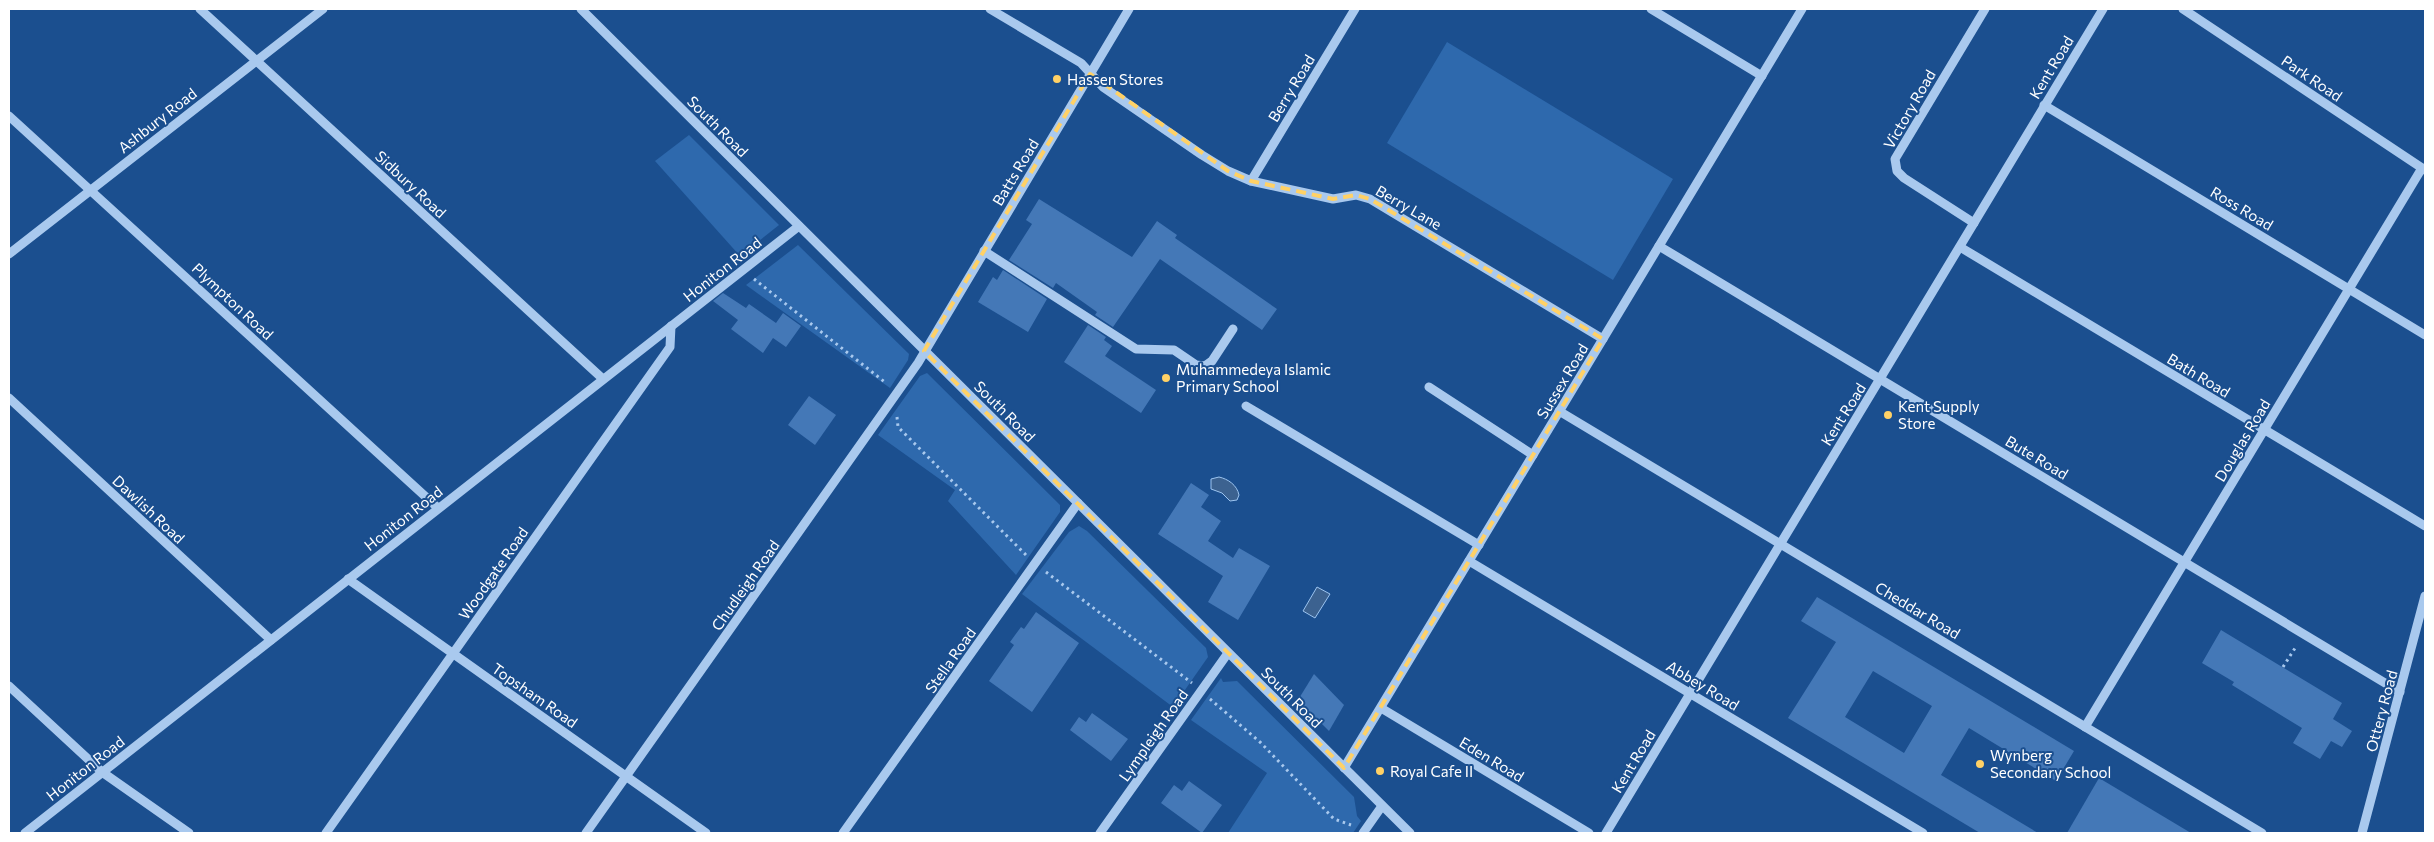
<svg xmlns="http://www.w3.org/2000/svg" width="2434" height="842" font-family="Commissioner,sans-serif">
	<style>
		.green { fill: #2e69ad }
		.water { fill: #3c6290; stroke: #9cc4f0 }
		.building { fill: #4478b7; fill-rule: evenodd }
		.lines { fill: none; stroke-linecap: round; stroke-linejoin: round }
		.path { stroke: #a9c9ee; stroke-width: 3; stroke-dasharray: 2.5 4; stroke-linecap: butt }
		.minor { stroke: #a9c9ee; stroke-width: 9 }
		.marked { fill: none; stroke: #ffd166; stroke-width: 4; stroke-dasharray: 10 6; stroke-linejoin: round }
		.poi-dot { fill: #ffd166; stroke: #1b4f8f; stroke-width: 2 }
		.labels { text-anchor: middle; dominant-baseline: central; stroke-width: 4; stroke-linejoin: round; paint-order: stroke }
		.street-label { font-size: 15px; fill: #fff; stroke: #1b4f8f }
		.poi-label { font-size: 15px; fill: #fff; stroke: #1b4f8f; text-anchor: start }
	</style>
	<rect width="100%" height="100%" fill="#1b4f8f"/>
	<!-- green -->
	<g class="green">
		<path d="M1447,42L1673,179L1613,280L1387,143Z"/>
		<path d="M689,135L779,225L740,256L655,161Z"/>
		<path d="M798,245L909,354L908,360L890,388L746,285Z"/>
		<path d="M927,373L1060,505V512L1016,575L948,501L955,490L878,435L920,376Z"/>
		<path d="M1079,526L1087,531L1206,648L1208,657L1173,707L1022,594L1069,532Z"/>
		<path d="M1221,678L1223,682L1237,681L1354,797L1357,816L1361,821L1353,833H1228L1267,773L1191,720Z"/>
	</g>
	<!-- water -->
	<g class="water">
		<path d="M1219,477C1228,479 1237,485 1239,495L1237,500L1230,501L1222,493L1211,489V479Z"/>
		<path d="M1317,587L1330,594L1315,618L1303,611Z"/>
	</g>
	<!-- building -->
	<g class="building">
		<path d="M1039,199L1132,257L1157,221L1177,235L1175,238L1277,309L1262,330L1160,259L1113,327L1095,315L1097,312L1056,283L1053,288L1009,260L1032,224L1026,220Z"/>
		<path d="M1003,270L1047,299L1028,332L978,302L993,277L997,280Z"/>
		<path d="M723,293L746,308L749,304L776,323L783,313L801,326L786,347L773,338L763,353L731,329L738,320L713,301Z"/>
		<path d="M1088,325L1106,337L1104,340L1112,346L1105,356L1156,390L1141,413L1064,362Z"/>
		<path d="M809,396L836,415L815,445L788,425Z"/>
		<path d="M1191,483L1209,495L1201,507L1221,521L1208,541L1233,558L1239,548L1270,566L1238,620L1208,602L1223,576L1158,534Z"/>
		<path d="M1817,597L2074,751L2056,781L1969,728L1941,775L2038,833H1980L1788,718L1836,642L1801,621ZM1873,671L1932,706L1904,753L1845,717Z"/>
		<path d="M1036,612L1079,643L1032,712L989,681L1014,645L1010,642L1021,627L1024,629Z"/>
		<path d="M2221,630L2342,703L2333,719L2352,731L2342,747L2331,741L2320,759L2293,743L2302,728L2232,685L2234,682L2202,663Z"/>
		<path d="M1314,674L1344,705L1329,731L1298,700Z"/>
		<path d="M1092,713L1128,739L1111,761L1070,730L1079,717L1086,722Z"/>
		<path d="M2099,778L2191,833H2067Z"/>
		<path d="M1189,781L1222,805L1202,833L1161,803L1174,785L1182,791Z"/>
	</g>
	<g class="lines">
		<!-- path -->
		<g class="path">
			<path d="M754,279L886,383"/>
			<path d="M897,417L898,427L1026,555"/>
			<path d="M1046,572L1192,683"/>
			<path d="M2283,667L2297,645"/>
			<path d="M1210,699L1261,743L1334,819L1351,825"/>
		</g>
		<!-- minor -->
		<g class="minor">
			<path d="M200,9L603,379"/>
			<path d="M581,9L1410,833"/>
			<path d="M990,9L1081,63L1103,87L1202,155L1228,171L1251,181L1333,199L1356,195L1370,199L1603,339"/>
			<path d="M1651,9L1762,76"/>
			<path d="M2183,9L2425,170"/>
			<path d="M2044,105L2425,335"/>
			<path d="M9,116L438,508"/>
			<path d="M1251,181L1355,9"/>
			<path d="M1974,223L1904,178L1897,171L1895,159L1985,9"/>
			<path d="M1659,246L2400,692"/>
			<path d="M1960,247L2425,526"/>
			<path d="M984,251L1136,349L1174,350L1196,365L1205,366L1212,361L1233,329"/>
			<path d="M9,254L323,9"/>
			<path d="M1429,387L1533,455"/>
			<path d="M9,398L271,640"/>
			<path d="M1246,406L1479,545"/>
			<path d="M1559,411L2262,833"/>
			<path d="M1469,561L1923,833"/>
			<path d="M348,579L706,833"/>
			<path d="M9,686L102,772L189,833"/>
			<path d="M1381,708L1589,833"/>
			<path d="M2085,727L2422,168"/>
			<path d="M1344,768L1802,9"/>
			<path d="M25,833L799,226"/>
			<path d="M326,833L670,347L671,326"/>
			<path d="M586,833L918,363L1129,9"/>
			<path d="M843,833L1078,503"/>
			<path d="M1100,833L1228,653"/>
			<path d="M1363,833L1382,806"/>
			<path d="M1606,833L2103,9"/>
			<path d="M2362,833L2425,596"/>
		</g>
	</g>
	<!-- marked area -->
	<path class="marked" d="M1090,74L1228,171L1251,181L1333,199L1356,195L1370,199L1603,339L1344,768L924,351Z"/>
	<!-- markers -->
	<g class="poi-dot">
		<circle cx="1057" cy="79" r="5"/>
		<circle cx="1166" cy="378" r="5"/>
		<circle cx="1888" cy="415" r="5"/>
		<circle cx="1980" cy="764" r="5"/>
		<circle cx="1380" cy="771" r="5"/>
	</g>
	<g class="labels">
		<!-- street labels -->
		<g class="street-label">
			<text transform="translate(2051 67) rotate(-59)">Kent Road</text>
			<text transform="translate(2312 78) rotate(34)">Park Road</text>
			<text transform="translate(1291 88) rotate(-59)">Berry Road</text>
			<text transform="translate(1909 109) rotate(-60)">Victory Road</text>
			<text transform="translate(157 120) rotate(-38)">Ashbury Road</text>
			<text transform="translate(718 126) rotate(45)">South Road</text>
			<text transform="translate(1015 172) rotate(-59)">Batts Road</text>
			<text transform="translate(411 184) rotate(43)">Sidbury Road</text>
			<text transform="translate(1409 207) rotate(30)">Berry Lane</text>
			<text transform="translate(2242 208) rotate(31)">Ross Road</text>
			<text transform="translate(722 269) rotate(-38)">Honiton Road</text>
			<text transform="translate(233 301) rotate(43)">Plympton Road</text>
			<text transform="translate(2199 375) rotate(31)">Bath Road</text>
			<text transform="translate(1562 381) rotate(-59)">Sussex Road</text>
			<text transform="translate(1005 411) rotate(45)">South Road</text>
			<text transform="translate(1843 414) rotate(-58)">Kent Road</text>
			<text transform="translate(2242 440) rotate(-59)">Douglas Road</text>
			<text transform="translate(2037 457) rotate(31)">Bute Road</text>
			<text transform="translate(149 509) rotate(43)">Dawlish Road</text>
			<text transform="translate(403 518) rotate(-38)">Honiton Road</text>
			<text transform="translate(493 573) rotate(-55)">Woodgate Road</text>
			<text transform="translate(745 585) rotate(-55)">Chudleigh Road</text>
			<text transform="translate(1918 610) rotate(31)">Cheddar Road</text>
			<text transform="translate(950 660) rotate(-55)">Stella Road</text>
			<text transform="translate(1703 685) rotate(31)">Abbey Road</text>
			<text transform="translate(535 695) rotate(35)">Topsham Road</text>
			<text transform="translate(1292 697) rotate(45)">South Road</text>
			<text transform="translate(2381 711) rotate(-75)">Ottery Road</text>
			<text transform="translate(1153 735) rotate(-55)">Lympleigh Road</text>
			<text transform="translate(1492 759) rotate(31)">Eden Road</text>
			<text transform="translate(1633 761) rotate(-59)">Kent Road</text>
			<text transform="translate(85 768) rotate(-38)">Honiton Road</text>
		</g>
		<!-- poi labels -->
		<g class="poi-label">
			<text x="1067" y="79">Hassen Stores</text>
			<text x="1176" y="369">Muhammedeya Islamic<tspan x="1176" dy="17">Primary School</tspan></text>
			<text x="1898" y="406">Kent Supply<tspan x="1898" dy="17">Store</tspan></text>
			<text x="1990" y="755">Wynberg<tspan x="1990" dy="17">Secondary School</tspan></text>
			<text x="1390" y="771">Royal Cafe II</text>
		</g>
	</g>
	<!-- border -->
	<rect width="2434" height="842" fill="none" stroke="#ffffff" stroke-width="20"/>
</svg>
